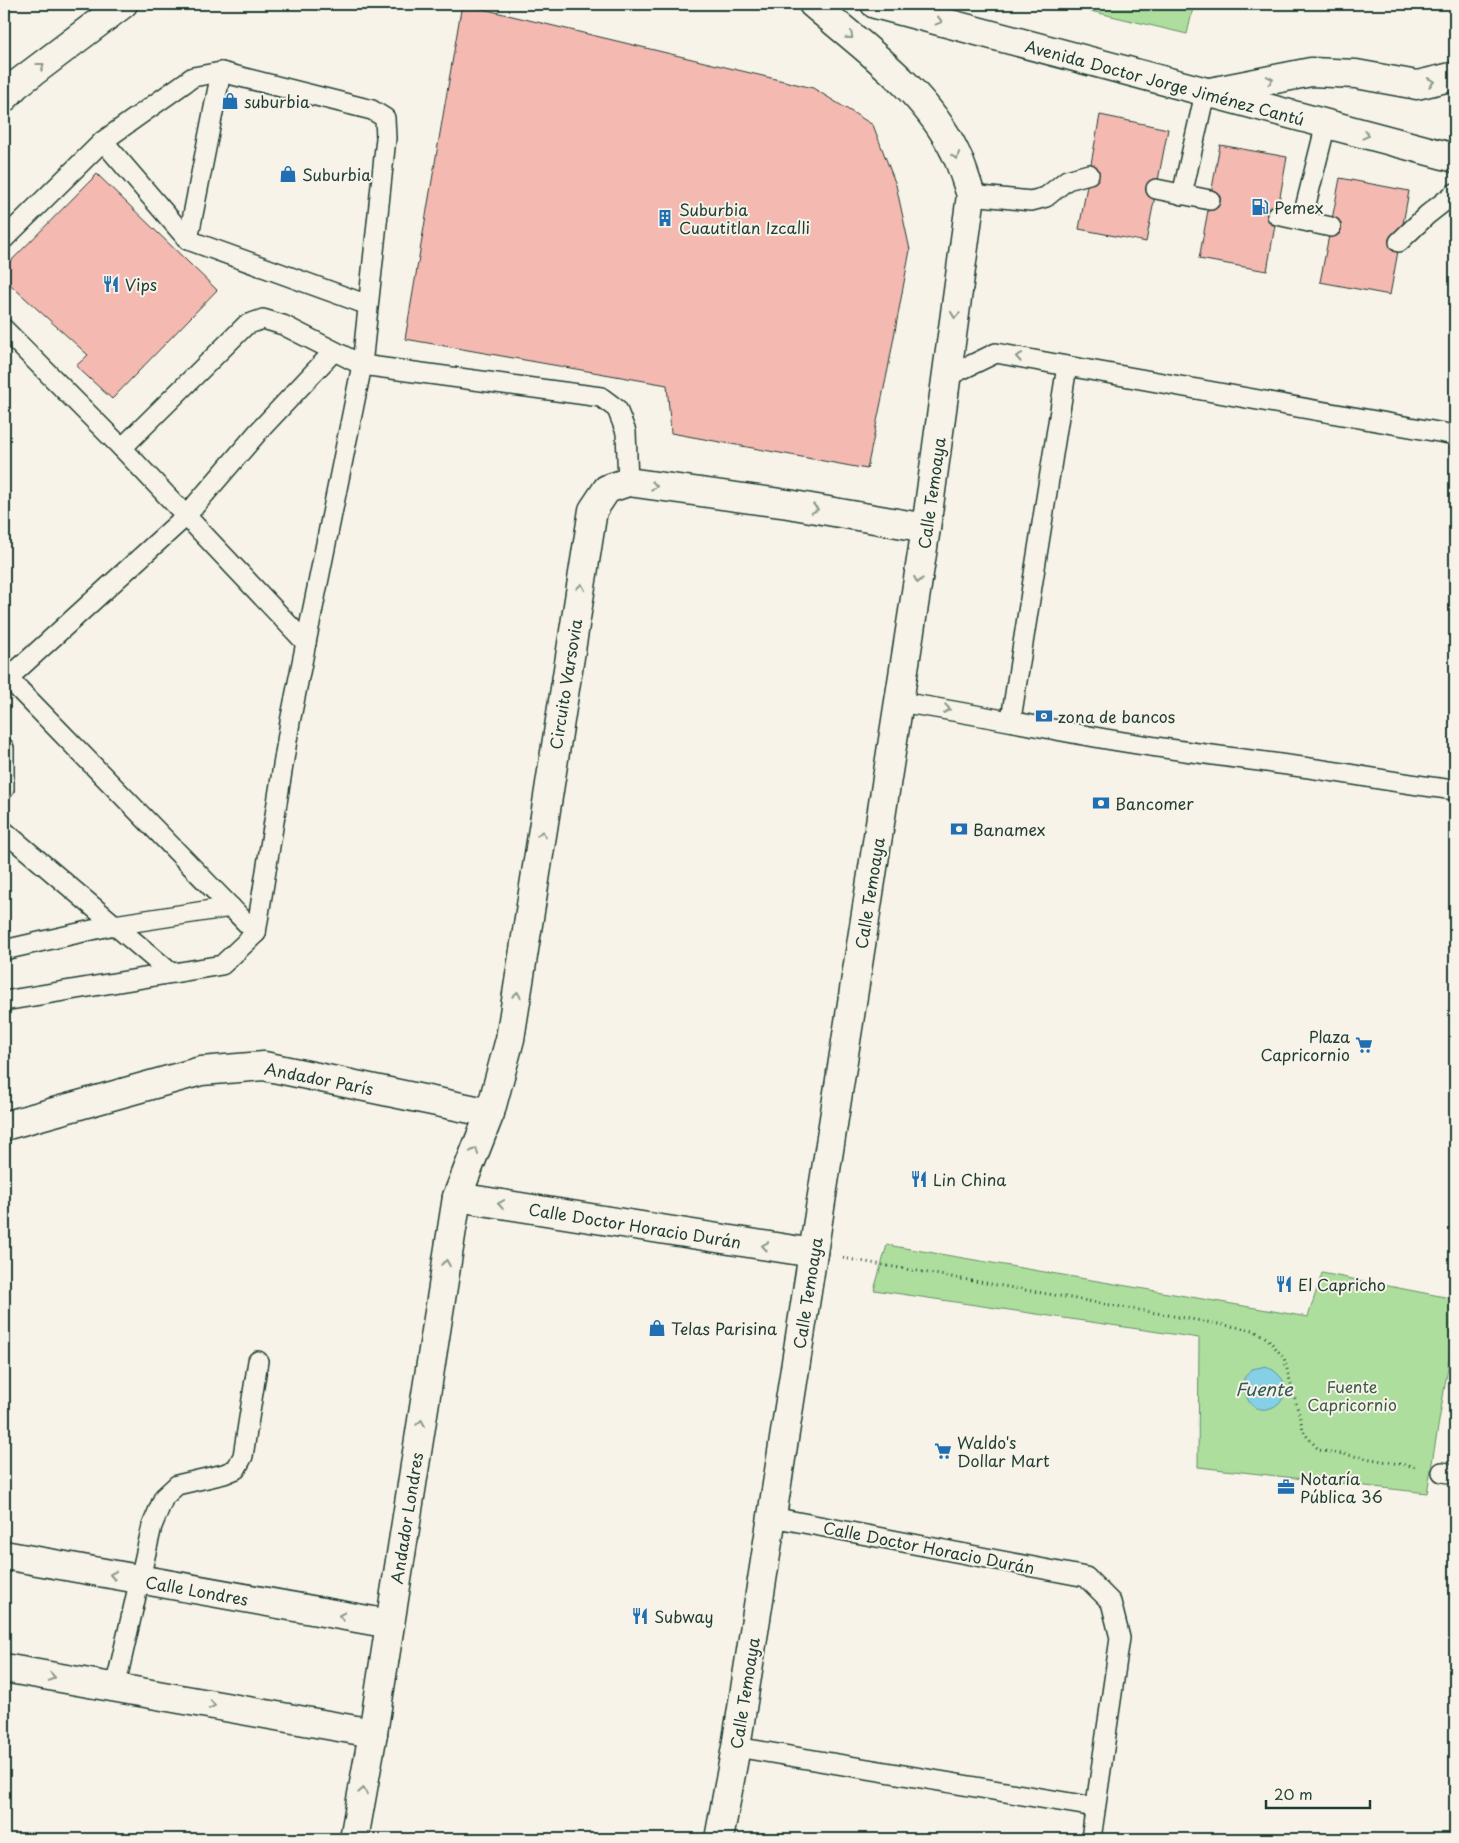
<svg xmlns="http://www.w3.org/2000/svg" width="1459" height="1843" font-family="'Playpen Sans',sans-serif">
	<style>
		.green { fill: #aede9d; stroke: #668e68 }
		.water { fill: #85d0e6; stroke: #5c959f }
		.building { fill: #f4b9b0; stroke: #1f3d34 }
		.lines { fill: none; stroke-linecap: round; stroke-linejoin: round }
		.service-casing { stroke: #1f3d34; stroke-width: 22 }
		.minor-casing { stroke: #1f3d34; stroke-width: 31 }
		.tertiary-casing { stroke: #1f3d34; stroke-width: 31 }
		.secondary-casing { stroke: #1f3d34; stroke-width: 31 }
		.path { stroke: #1f3d34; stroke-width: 3; stroke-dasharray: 1 4; stroke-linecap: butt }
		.service { stroke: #f7f3e8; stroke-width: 19 }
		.minor { stroke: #f7f3e8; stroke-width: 28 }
		.tertiary { stroke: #f7f3e8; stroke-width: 28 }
		.secondary { stroke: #f7f3e8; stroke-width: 28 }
		.oneway { stroke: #8b988e }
		.labels { text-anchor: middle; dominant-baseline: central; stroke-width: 4; stroke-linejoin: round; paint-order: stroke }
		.street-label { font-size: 16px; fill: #1f3d34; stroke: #f7f3e8 }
		.poi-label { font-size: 16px; fill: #1f3d34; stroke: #f7f3e8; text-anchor: start }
		.park-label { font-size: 16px; fill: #3c5d49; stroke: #f7f3e8 }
		.water-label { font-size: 18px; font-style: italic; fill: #335a58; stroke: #f7f3e8 }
	</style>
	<rect width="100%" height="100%" fill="#f7f3e8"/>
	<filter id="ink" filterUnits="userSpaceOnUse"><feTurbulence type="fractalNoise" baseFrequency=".02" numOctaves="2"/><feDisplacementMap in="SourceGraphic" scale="10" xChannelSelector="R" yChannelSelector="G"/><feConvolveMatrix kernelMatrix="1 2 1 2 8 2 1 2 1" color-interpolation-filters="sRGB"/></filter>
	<g filter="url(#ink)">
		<!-- green -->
		<g class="green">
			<path d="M1061,4H1194L1187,34Z"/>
			<path d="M887,1245L1308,1317L1322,1273L1455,1299V1325L1427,1493L1198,1467L1199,1338L874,1290Z"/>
		</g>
		<!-- water -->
		<path class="water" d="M1266,1366C1321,1394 1242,1441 1244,1378L1252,1369Z"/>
		<!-- building -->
		<g class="building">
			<path d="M462,4L813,88L873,125L896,185L910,250L888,369L867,469L671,433L667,385L405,339Z"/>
			<path d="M1100,115L1168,129L1146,242L1079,229Z"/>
			<path d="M1220,145L1287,157L1267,271L1199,259Z"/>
			<path d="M97,174L217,290L112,399L76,366L88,355L4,279V268Z"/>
			<path d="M1340,178L1409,191L1390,295L1320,282Z"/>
		</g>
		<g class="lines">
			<!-- service casing -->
			<g class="service-casing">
				<g id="service">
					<path d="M103,141L188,240L368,305"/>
					<path d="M1156,189L1210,200"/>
					<path d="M971,195L1031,201L1046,197L1067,180L1089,174"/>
					<path d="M1182,195L1205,93"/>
					<path d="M1277,215L1331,227"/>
					<path d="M1302,220L1326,124"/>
					<path d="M4,239L103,141L193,77L221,72L372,110L385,118L386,138L362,365L290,722L256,933L222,965L4,1001"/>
					<path d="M188,240L221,72"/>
					<path d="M1399,242L1427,215L1455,193"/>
					<path d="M4,329L122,448L306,643"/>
					<path d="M946,377L996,353L1067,366"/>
					<path d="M122,448L246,325L263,319L283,325L362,365L601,397L617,409L626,432L628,482"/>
					<path d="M8,678L256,933"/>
					<path d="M4,682L186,516L258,432L333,352"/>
					<path d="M899,702C963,712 1025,724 1089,736C1159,749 1231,757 1302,767C1353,774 1404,784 1455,790"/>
					<path d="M1011,719L1067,366L1455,435"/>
					<path d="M4,748V789"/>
					<path d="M4,831L171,973"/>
					<path d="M4,950L114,925L231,907"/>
					<path d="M1442,1472L1455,1474"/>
					<path d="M772,1517L1086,1577L1111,1602L1120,1638L1091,1839"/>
					<path d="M115,1688L152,1526L164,1497L177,1485L224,1474L236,1469L243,1456L258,1361"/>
					<path d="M736,1747L1095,1807"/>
				</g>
			</g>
			<!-- minor casing -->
			<g class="minor-casing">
				<g id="minor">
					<path d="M4,1126L201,1071L264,1066L490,1113"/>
					<path d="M457,1197L813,1253"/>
					<path d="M4,1555L390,1624"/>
					<path d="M4,1668L373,1733"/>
					<path d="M354,1839L373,1733L457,1197L490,1113L510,1039L593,510L607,489L628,482L788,504L926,528"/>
				</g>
			</g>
			<!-- tertiary casing -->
			<g class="tertiary-casing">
				<g id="tertiary">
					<path d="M1205,93L1311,72L1356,74L1417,85L1455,76"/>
					<path d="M719,1839L736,1747L926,528L971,195C966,181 962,165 955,152C925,90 863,47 813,4"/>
				</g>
			</g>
			<!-- secondary casing -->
			<g class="secondary-casing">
				<g id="secondary">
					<path d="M875,4L1455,158"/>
					<path d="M4,98L16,85L123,4"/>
				</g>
			</g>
			<!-- path -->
			<path class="path" d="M843,1258L1253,1330L1268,1339L1284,1358L1304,1433L1319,1450L1417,1467"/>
			<!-- service -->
			<use href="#service" class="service"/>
			<!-- minor -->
			<use href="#minor" class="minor"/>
			<!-- tertiary -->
			<use href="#tertiary" class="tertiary"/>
			<!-- secondary -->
			<use href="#secondary" class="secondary"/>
		</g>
		<!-- one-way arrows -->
		<defs><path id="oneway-chevron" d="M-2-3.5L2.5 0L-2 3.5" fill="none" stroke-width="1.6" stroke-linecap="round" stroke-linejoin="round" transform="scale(1.25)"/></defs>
		<g class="oneway">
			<use href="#oneway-chevron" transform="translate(939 21) rotate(15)"/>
			<use href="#oneway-chevron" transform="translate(850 36) rotate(41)"/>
			<use href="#oneway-chevron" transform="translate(41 66) rotate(-37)"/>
			<use href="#oneway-chevron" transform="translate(1270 80) rotate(-11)"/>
			<use href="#oneway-chevron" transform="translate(1431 82) rotate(-10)"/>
			<use href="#oneway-chevron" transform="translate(1366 135) rotate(14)"/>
			<use href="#oneway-chevron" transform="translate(956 156) rotate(67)"/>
			<use href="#oneway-chevron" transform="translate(955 315) rotate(98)"/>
			<use href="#oneway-chevron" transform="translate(1019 357) rotate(-170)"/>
			<use href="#oneway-chevron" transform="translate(654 486) rotate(8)"/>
			<use href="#oneway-chevron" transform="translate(815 509) rotate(10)"/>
			<use href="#oneway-chevron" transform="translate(918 580) rotate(99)"/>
			<use href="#oneway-chevron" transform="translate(581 587) rotate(-81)"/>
			<use href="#oneway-chevron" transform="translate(947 709) rotate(9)"/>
			<use href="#oneway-chevron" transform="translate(542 834) rotate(-81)"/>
			<use href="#oneway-chevron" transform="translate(517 995) rotate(-81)"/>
			<use href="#oneway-chevron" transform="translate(475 1151) rotate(-68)"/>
			<use href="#oneway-chevron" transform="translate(501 1204) rotate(-171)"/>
			<use href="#oneway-chevron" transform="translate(765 1246) rotate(-171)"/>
			<use href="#oneway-chevron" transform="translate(446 1263) rotate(-81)"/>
			<use href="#oneway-chevron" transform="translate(421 1423) rotate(-81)"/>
			<use href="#oneway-chevron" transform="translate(113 1575) rotate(-170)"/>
			<use href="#oneway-chevron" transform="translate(342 1616) rotate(-170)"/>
			<use href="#oneway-chevron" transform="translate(52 1677) rotate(10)"/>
			<use href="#oneway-chevron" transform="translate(212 1705) rotate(10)"/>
			<use href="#oneway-chevron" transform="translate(363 1791) rotate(-80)"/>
		</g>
	</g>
	<!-- icons -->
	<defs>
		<g id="shop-bare" transform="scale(1.35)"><path d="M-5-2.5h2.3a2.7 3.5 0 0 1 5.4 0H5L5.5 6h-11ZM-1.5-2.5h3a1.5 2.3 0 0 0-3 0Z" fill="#1f6fb2" stroke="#f7f3e8" stroke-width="2.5" paint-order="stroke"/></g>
		<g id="fuel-bare" transform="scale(1.35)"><path d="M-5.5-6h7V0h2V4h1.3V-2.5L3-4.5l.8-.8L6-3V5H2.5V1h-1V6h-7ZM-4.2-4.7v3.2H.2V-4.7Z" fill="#1f6fb2" stroke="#f7f3e8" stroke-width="2.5" paint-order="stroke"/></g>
		<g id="building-bare" transform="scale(1.35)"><path d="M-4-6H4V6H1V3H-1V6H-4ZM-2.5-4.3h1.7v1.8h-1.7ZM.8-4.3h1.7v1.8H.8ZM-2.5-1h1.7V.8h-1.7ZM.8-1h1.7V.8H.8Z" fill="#1f6fb2" stroke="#f7f3e8" stroke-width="2.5" paint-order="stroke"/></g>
		<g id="restaurant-bare" transform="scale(1.35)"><path d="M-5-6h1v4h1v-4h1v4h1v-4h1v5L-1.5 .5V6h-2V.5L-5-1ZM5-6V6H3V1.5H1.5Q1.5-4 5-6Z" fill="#1f6fb2" stroke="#f7f3e8" stroke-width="2.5" paint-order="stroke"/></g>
		<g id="bank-bare" transform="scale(1.35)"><path d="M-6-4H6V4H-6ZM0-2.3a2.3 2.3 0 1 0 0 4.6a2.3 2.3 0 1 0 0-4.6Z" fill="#1f6fb2" stroke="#f7f3e8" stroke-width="2.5" paint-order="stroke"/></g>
		<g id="supermarket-bare" transform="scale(1.35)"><path d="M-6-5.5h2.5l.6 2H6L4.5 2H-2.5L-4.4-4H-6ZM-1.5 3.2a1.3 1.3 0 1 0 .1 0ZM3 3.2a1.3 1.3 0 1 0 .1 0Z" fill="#1f6fb2" stroke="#f7f3e8" stroke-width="2.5" paint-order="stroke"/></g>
		<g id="office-bare" transform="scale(1.35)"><path d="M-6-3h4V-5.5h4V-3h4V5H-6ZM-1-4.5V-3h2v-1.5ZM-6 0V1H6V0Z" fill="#1f6fb2" stroke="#f7f3e8" stroke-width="2.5" paint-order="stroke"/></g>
	</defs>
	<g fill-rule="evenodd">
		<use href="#shop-bare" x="230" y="101"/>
		<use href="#shop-bare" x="288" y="174"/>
		<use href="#fuel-bare" x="1260" y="207"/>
		<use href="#building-bare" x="665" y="218"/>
		<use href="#restaurant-bare" x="111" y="284"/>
		<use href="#bank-bare" x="1044" y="716"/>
		<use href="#bank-bare" x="1101" y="803"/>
		<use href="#bank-bare" x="959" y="829"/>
		<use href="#supermarket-bare" x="1364" y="1045"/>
		<use href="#restaurant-bare" x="919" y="1179"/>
		<use href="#restaurant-bare" x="1284" y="1284"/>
		<use href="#shop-bare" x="657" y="1328"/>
		<use href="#supermarket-bare" x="943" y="1451"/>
		<use href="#office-bare" x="1286" y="1487"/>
		<use href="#restaurant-bare" x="640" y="1616"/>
	</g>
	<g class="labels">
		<!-- street labels -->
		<g class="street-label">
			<text transform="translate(1165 82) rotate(15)">Avenida Doctor Jorge Jiménez Cantú</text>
			<text transform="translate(931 493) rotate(-82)">Calle Temoaya</text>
			<text transform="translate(565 684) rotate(-81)">Circuito Varsovia</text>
			<text transform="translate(869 893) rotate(-81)">Calle Temoaya</text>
			<text transform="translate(319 1078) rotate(11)">Andador París</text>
			<text transform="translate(635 1225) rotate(9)">Calle Doctor Horacio Durán</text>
			<text transform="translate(807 1293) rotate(-81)">Calle Temoaya</text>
			<text transform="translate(406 1518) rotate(-81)">Andador Londres</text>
			<text transform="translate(929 1547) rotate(11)">Calle Doctor Horacio Durán</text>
			<text transform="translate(197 1590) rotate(10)">Calle Londres</text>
			<text transform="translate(744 1693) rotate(-81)">Calle Temoaya</text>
		</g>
		<!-- poi labels -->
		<g class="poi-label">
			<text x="244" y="101">suburbia</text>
			<text x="302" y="174">Suburbia</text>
			<text x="1274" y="207">Pemex</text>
			<text x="679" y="209">Suburbia<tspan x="679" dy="18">Cuautitlan Izcalli</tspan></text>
			<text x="125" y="284">Vips</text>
			<text x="1058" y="716">zona de bancos</text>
			<text x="1115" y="803">Bancomer</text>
			<text x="973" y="829">Banamex</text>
			<text x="1350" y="1036" text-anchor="end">Plaza<tspan x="1350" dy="18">Capricornio</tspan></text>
			<text x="933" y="1179">Lin China</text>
			<text x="1298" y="1284">El Capricho</text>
			<text x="671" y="1328">Telas Parisina</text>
			<text x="957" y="1442">Waldo's<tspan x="957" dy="18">Dollar Mart</tspan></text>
			<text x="1300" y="1478">Notaría<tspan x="1300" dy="18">Pública 36</tspan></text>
			<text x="654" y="1616">Subway</text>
		</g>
		<!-- park labels -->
		<g class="park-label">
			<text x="1352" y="1386">Fuente<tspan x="1352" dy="18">Capricornio</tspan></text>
		</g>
		<!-- water labels -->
		<g class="water-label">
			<text x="1264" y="1388">Fuente</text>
		</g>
	</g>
	<!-- margin -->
	<rect width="1459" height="1843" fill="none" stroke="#f7f3e8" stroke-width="20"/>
	<rect x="10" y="10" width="1439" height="1823" fill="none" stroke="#1f3d34" stroke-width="2" filter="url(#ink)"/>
	<!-- scale -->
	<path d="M1266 1800v8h104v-8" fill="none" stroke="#1f3d34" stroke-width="2.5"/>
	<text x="1274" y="1800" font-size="15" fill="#1f3d34" stroke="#f7f3e8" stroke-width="4" paint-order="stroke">20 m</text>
</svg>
